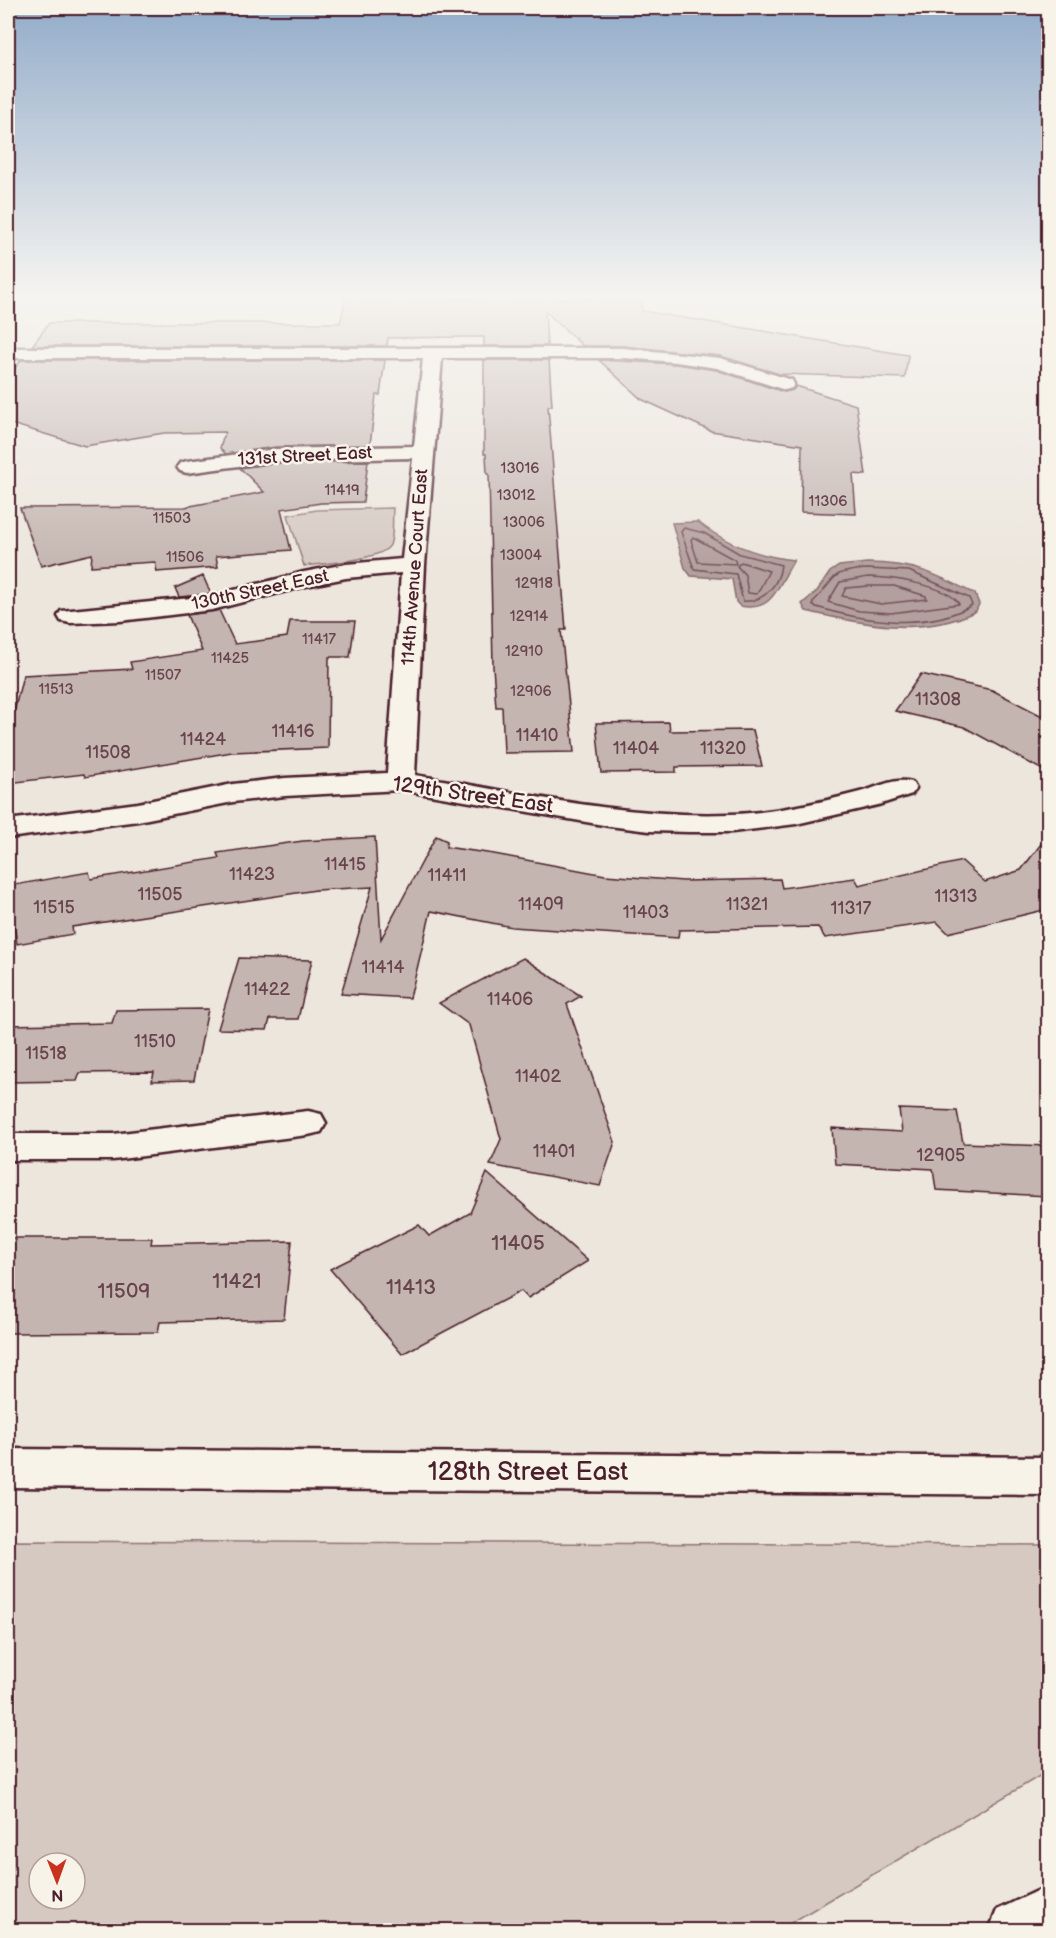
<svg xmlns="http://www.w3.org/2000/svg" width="1056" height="1938" font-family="'Balsamiq Sans',sans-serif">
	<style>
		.green { fill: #d5c9c2; stroke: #907476; stroke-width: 1.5; fill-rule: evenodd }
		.water { fill: #b39f9d; stroke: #896c6f; stroke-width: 1.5 }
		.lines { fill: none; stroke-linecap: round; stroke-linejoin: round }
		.shore { stroke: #745259; stroke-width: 1.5 }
		.building { fill: #c4b5b0; stroke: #4a1f2b; stroke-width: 1.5 }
		.minor-casing { stroke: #4a1f2b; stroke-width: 5 }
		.minor { fill: #f7f3e8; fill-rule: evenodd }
		.labels { text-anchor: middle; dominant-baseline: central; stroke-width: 5; stroke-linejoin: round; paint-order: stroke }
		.far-number-label { font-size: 15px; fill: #68444c }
		.far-street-label { font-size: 18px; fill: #4a1f2b; stroke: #f7f3e8 }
		.number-label { font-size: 18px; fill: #68444c }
		.street-label { font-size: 21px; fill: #4a1f2b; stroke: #f7f3e8 }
		.near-number-label { font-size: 21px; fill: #68444c }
		.near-street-label { font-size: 26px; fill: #4a1f2b; stroke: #f7f3e8 }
	</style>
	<rect width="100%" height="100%" fill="#ece6dd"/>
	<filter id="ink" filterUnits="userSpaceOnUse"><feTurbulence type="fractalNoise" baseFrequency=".0167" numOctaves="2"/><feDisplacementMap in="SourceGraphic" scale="12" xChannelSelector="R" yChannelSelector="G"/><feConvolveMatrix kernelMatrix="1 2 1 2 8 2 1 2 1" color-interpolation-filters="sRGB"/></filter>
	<g filter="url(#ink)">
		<!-- green -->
		<g class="green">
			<path d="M393,508C392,518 394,536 390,545C383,560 320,564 304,566L288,515L317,510Z"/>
			<path d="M8,1541L1048,1545V1771L779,1930H8ZM39,1863H75V1899H39Z"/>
		</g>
		<!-- water -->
		<g class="water">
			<path d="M698,522C726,544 758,556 794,560C778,585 774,613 740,606L736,602L732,579L691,576L685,568L672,523Z"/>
			<path d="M867,563C913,563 934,573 975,594L979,604L976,611C924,638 860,624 806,611L802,604L817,591L830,572L839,566Z"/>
		</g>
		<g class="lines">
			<!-- shore -->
			<g class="shore">
				<path d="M684,528L704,533L740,554L781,565C779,585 763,603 743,601L736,574L694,569L681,532Z"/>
				<path d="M693,537L735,560L736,564L698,562L691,540Z"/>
				<path d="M741,562L769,571L757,594L748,593L745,575L737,566Z"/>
				<path d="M867,569L909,571L969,598L972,605C927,632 860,621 813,606V602C839,578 825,572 867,569Z"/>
				<path d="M868,577C889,577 948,585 959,604L891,613L859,611L828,602L840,582Z"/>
				<path d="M869,586H894L926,596L927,599L881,604L842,596L846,588Z"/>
			</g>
		</g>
		<!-- building -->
		<g class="building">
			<path d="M346,298H642V311L908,355L905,378L779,374L720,356L623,346H583L545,311L547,346H484V337H467L388,338L387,346H32L49,323H340Z"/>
			<path d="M21,360H385L380,395H376L370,445L276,447L226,454L220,448L225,432L164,433L85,446L8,423V378Z"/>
			<path d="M484,360H549L552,406H548L566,630H561L574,752L504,753L502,707H496L493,667L489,474H487L486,454H484Z"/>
			<path d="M599,360L676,364L716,370L784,392L793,390L796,386L856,405L866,475L853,474L856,514L801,512L802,445L711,431L641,399Z"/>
			<path d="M368,461L363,502L321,503L281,509L291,550L216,556L218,567L157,572L155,562L91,566L92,554L41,566L20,508L185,507L264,492L240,468L276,463Z"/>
			<path d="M203,576L211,594L179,597L175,588Z"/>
			<path d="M219,610L235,644L287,637L290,621H355L350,657H329L328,748L232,752L85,777L84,774L8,783V737L23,675L132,669L130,662L202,651L187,615Z"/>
			<path d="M921,674L992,690L1048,719V773L964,727L895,711Z"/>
			<path d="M669,722L670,731L753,730L762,766L676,767V772L601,773L596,723Z"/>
			<path d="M1048,835V909L948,933L937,922L825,938L818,927L679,930L678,938L512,927L431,911L410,998L341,994L372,887L316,890L72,927L73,934L17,944L8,886L89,872L91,879L219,858L217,853L303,841L375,837L381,939L436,836L447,841L446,847L494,854L605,875L683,881L780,879L782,888L855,878L859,885L962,861L985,882L1021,870Z"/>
			<path d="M239,958L312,960L298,1019H270L267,1030L218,1029Z"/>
			<path d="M523,958L581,996L567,1004L615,1142L600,1186L490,1165L501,1139L469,1025L439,1003Z"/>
			<path d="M208,1009L194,1080L152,1081L154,1072L80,1073L77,1081L8,1082V1025L112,1023L116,1010Z"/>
			<path d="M899,1109L957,1111L963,1143L1048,1146V1196L936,1190L933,1169L835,1164L832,1128L902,1132Z"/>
			<path d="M487,1173L588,1261L528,1298L521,1291L402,1354L330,1269L419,1225L429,1236L470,1213Z"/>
			<path d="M8,1238H152L151,1244L292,1241L284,1319L160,1322L158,1332L8,1333Z"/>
		</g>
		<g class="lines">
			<!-- minor casing -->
			<g class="minor-casing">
				<g id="minor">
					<path d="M8,348H623L720,358L792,380L794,384L792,388L785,390L717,368L676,362L623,358H442L425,565L415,775C519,793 624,818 730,814C773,813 818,803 860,792C877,788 894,777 912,782L916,788L912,794L878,805L796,824L732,832H689L649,831L609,826L401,790L285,796L233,802L138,821L8,838V820L138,803L233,784L285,778L387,773L401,573L346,578L306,586L212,610L120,621L70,623L61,621L58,616L61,611L211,596L304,572L346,564L402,559L413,458L276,461L187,473L180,471L177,467L180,463L187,461L276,449L414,446L423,358H8Z"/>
					<path d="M308,1111L321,1114L326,1123L321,1132L308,1135L113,1160H8V1134H113Z"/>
					<path d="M8,1449L1048,1457V1495L8,1487Z"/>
					<path d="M1048,1886V1930H989L997,1910Z"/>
				</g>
			</g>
			<!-- minor -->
			<use href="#minor" class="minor"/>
		</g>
	</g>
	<!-- sky -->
	<linearGradient id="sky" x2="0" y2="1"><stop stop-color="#93acca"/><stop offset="0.52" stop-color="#f6f4f0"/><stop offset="1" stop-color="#f6f4f0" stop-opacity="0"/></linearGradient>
	<rect width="1056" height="570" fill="url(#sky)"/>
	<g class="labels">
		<!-- far-number labels -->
		<g class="far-number-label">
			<text x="520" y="468">13016</text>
			<text x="342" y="490">11419</text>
			<text x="516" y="495">13012</text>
			<text x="828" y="501">11306</text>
			<text x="172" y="518">11503</text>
			<text x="524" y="522">13006</text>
			<text x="521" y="555">13004</text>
			<text x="185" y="557">11506</text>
			<text x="534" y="583">12918</text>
			<text x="529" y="616">12914</text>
			<text x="319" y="639">11417</text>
			<text x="524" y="651">12910</text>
			<text x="230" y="658">11425</text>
			<text x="163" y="675">11507</text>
			<text x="56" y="689">11513</text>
			<text x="531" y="691">12906</text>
		</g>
		<!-- far-street labels -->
		<g class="far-street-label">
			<text transform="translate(305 456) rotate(-3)">131st Street East</text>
			<text transform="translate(415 567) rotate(-86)">114th Avenue Court East</text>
			<text transform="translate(260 590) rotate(-12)">130th Street East</text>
		</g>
		<!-- number labels -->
		<g class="number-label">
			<text x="938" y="699">11308</text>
			<text x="293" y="731">11416</text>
			<text x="537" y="735">11410</text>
			<text x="203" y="739">11424</text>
			<text x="636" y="748">11404</text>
			<text x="723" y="748">11320</text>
			<text x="108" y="752">11508</text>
			<text x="345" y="864">11415</text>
			<text x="252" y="874">11423</text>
			<text x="447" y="875">11411</text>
			<text x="160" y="894">11505</text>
			<text x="956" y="896">11313</text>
			<text x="541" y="904">11409</text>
			<text x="747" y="904">11321</text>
			<text x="54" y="907">11515</text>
			<text x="851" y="908">11317</text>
			<text x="646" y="912">11403</text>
			<text x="383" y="967">11414</text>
			<text x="267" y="989">11422</text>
			<text x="510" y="999">11406</text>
			<text x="155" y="1041">11510</text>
			<text x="46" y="1053">11518</text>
			<text x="538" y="1076">11402</text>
			<text x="554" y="1151">11401</text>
			<text x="941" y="1155">12905</text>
		</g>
		<!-- street labels -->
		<g class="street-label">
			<text transform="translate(473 795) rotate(8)">129th Street East</text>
		</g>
		<!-- near-number labels -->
		<g class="near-number-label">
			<text x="518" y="1243">11405</text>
			<text x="237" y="1281">11421</text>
			<text x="411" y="1287">11413</text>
			<text x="124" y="1291">11509</text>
		</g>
		<!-- near-street labels -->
		<g class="near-street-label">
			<text x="528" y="1472">128th Street East</text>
		</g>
	</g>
	<!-- margin -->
	<rect width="1056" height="1938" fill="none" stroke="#f7f3e8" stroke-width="30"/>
	<rect x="15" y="15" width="1026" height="1908" fill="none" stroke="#4a1f2b" stroke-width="2" filter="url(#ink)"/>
	<!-- north arrow -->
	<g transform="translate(57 1881) rotate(179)"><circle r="28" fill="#f7f3e8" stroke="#b29e9c" stroke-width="1.5"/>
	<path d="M0-4.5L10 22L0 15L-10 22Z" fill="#c8321e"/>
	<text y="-9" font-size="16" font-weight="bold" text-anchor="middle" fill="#4a1f2b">N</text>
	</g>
</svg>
